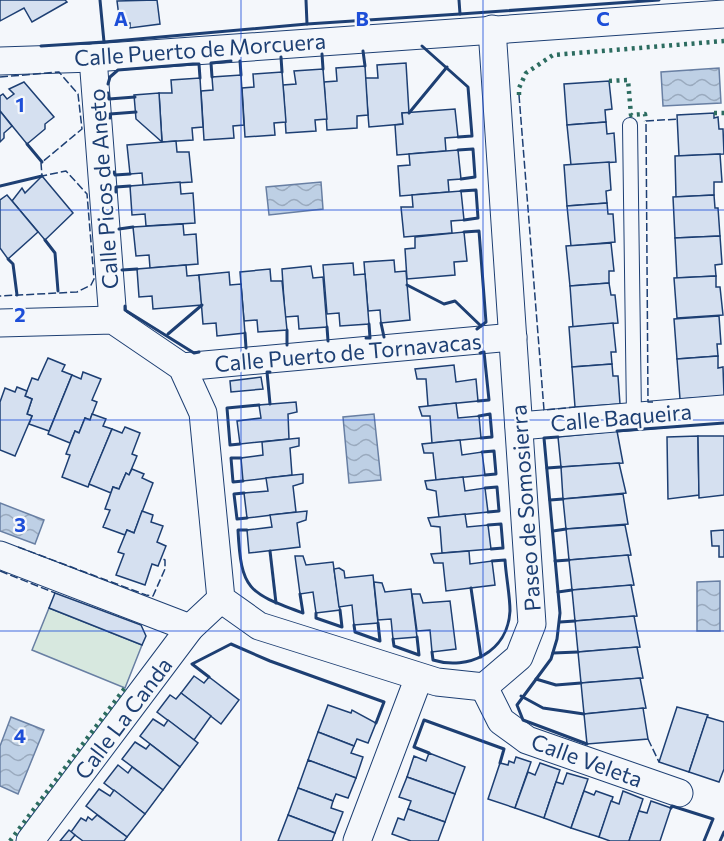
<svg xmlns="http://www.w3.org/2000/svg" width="724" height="841" font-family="Commissioner,sans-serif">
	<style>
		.garden { fill: #d7e8df; stroke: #687fa3; stroke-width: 1.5 }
		.water { fill: url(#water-waves); stroke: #687fa3; stroke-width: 1.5 }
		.building { fill: #d5e0f0; stroke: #1d3f73; stroke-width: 1.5 }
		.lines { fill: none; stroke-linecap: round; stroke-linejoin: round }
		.service-casing { stroke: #1d3f73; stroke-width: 16 }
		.minor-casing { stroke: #1d3f73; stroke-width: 29 }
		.service { stroke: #f4f7fb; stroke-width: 14 }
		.minor { stroke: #f4f7fb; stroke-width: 27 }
		.hedge { stroke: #2c6c60; stroke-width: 4.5; stroke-dasharray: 3 4.5; stroke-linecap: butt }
		.fence { stroke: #1d3f73; stroke-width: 1.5; stroke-dasharray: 8 3; stroke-linecap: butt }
		.wall { stroke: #1d3f73; stroke-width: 3 }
		.grid { fill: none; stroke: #1d4ed8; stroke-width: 1.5; stroke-opacity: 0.55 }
		.labels { text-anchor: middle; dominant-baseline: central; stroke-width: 4.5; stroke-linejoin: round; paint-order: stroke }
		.street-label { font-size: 22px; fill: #1d3f73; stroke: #f4f7fb }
		.grid-label { font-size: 20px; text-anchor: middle; font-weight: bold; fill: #1d4ed8; stroke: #f4f7fb; stroke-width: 4.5; stroke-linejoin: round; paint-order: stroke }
	</style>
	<defs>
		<pattern id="water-waves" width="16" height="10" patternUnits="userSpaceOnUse" patternTransform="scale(1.5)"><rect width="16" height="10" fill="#bed0e5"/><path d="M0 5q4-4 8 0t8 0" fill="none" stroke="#9aaabe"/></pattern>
	</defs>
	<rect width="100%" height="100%" fill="#f4f7fb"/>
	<!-- garden -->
	<path class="garden" d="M49,608L142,645L125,688L32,650Z"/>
	<!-- water -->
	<g class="water">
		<path d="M719,68L721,103L663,106L661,72Z"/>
		<path d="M321,182L323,209L269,215L266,187Z"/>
		<path d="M374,414L381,480L349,483L343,417Z"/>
		<path d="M0,503L44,520L35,544L0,531Z"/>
		<path d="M720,581V631H697V582Z"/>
		<path d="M11,717L44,730L18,794L0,786V746Z"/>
	</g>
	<!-- building -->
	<g class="building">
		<path d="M0,0H65L67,2L32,22L24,8L0,21Z"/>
		<path d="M157,0L160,24L130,28V23L120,24L117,1Z"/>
		<path d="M406,63L409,113H402L403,124L369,127L365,78H378L377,65Z"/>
		<path d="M365,66L368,115L357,116V128L327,130L324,82L337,81L336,68Z"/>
		<path d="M323,69L327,119L315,120L316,131L286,133L283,85L296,84L294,71Z"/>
		<path d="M282,72L286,122L274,123L275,135L245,137L242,88L254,87L253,74Z"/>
		<path d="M241,75L244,125L233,126L234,138L204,140L201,91L213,90L212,77Z"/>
		<path d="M200,78L203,127L192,128L193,140L162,142L159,93H172L171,80Z"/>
		<path d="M609,81L612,109L605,110L606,122L567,125L564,84Z"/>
		<path d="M24,82L54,117L45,124V129L27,144L0,111V96L3,94L7,99L14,94L9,89Z"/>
		<path d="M159,93L161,126L162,142L136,119L134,95Z"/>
		<path d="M455,109L458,137L445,138L446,151L397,155L395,125L403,124L402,113Z"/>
		<path d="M0,111L12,126L4,133V138L0,142Z"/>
		<path d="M714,113V118L718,117L719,129H723L724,154L679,156L677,115Z"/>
		<path d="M606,122L607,134L614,133L616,162L571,165L567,125Z"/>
		<path d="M176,141L177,152H189L192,182L143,185L142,173L130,174L127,145Z"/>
		<path d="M458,150L461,179L448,180L449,192L400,196L398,166L410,165L409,154Z"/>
		<path d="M720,154L722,182H714V195L676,197L675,156Z"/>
		<path d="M609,162L611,190L606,191L607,203L567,206L564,165Z"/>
		<path d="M42,176L73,213L45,240L12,201L22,188L25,193Z"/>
		<path d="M180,182L181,194L193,193L195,223L146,226L145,214L132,215L130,186Z"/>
		<path d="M461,191L464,220L451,221L452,233L404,237L401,207H413L412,195Z"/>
		<path d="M7,195L38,232L8,259L0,248V200Z"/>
		<path d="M714,195L715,208H718L720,236L675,238L673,197Z"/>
		<path d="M607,203L608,214H613L615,242L571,246L567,206Z"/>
		<path d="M183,224L184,235L196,234L198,264L150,268L149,255L136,256L133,227Z"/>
		<path d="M464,232L467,261L454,262L455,275L407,279L405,249L415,248V237Z"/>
		<path d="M720,236L722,264L715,265L716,276L677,278L675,238Z"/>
		<path d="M611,243L614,271H609V283L570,286L566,246Z"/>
		<path d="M394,260L395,272L406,271L410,320L381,323L380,310L368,311L364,262Z"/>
		<path d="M353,263L354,275L365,274L369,324L340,326L339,313L327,314L323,265Z"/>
		<path d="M186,265L187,276L199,275L202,305L153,309L152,296L139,297L137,269Z"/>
		<path d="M311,266L313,278L323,277L327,327L299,329L298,316L285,317L282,269Z"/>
		<path d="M270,269L271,281H282L287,330L258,332L257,320L244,321L240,272Z"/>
		<path d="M229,272L230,285L241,284L245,333L217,336L216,323L203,324L199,275Z"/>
		<path d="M716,276V287H720L723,315L677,318L674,278Z"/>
		<path d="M609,283L611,295H615L618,323L573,327L570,286Z"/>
		<path d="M719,316L721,344H717L718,356L677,359L674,319Z"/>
		<path d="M613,323L616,352H611L612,364L572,367L569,327Z"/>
		<path d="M718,356V368L723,367L724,396L680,399L677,359Z"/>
		<path d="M48,358L65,365L62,371L72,375L49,431L29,424L32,416L27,414L32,399L25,396L32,378L38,380Z"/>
		<path d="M612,364L613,376H618L620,404L575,407L572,367Z"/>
		<path d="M454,365L456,382L476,379L478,401L428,406L426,379H417L415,369Z"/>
		<path d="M83,372L101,379L92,400L97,402L90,420L85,418L79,433L75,431L70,443L48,434L72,375L81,379Z"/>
		<path d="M261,377L263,389L231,392L230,381Z"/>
		<path d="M17,387L27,391L25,396L32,399L27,414L32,416L15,456L0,450V402L5,388L15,392Z"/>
		<path d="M296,402L297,412L288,414L289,439L240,444L237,421L261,418L259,405Z"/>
		<path d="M456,403L458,418L479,416L481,438L432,443L430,416H422L419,407Z"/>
		<path d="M92,414L106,419L103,426L112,429L88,487L62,477L70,455L66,454L75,431L79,433L85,418L90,420Z"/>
		<path d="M125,427L140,433L132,454L137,456L129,475L126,473L119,489L113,487L111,493L89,484L112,429L122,433Z"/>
		<path d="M617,431L623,463L561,467L558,437Z"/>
		<path d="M698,436L699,495L668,499L667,437Z"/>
		<path d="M698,436H724V495L699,498Z"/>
		<path d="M299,438V446L290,448L292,475L243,481L241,458L263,455L262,442Z"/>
		<path d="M460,440L462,455L482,452L485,475L436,480L433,453H424L422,444Z"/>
		<path d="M619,463L626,493L563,499L561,467Z"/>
		<path d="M132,469L144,474L142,478L153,483L134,533L127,530L125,535L103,527L110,510L105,509L113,487L119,489L126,473L129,475Z"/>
		<path d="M303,474V483L293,486L296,512L247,518L244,493L268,491L266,478Z"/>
		<path d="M463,477L465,491L485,488L488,512L439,517L436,491L427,489L425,481Z"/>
		<path d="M623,494L628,524L566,529L563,499Z"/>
		<path d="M142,511L153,515L151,522L163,526L157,542L166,546L158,566L152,564L145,585L116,575L124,554L118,552L127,530L134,533Z"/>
		<path d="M307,511L306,520L297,523L300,547L249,553L247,530L272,527L270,515Z"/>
		<path d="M465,514L467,527L488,525L491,549L442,553L440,527L431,526L428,518Z"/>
		<path d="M625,525L631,555L569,560L566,529Z"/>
		<path d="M724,530V557H719V546H712L711,531Z"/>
		<path d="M469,551L470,564L492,561L495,585L446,591L443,563H434L431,554Z"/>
		<path d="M628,555L634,585L572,590L569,560Z"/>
		<path d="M295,556H303L306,565L333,562L340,610L316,613L313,592L300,594Z"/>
		<path d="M339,568L344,571L345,578L373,575L378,623L354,625L352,605L339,607L334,569Z"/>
		<path d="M374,582L382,583L385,592L411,589L417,637L393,639L391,619L378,620Z"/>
		<path d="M631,585L637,616L575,621L572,590Z"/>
		<path d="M55,593L141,625L146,636L142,645L49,608Z"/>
		<path d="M412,594H420L423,603L450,601L456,649L432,652L430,630L417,631Z"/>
		<path d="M634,616L640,647L578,652L575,621Z"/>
		<path d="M637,647L643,678L581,683L578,652Z"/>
		<path d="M194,676L204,683L209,677L239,700L221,724L181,693Z"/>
		<path d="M640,678L646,708L584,714L581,683Z"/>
		<path d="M181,693L211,716L194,740L157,712L170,695L176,699Z"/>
		<path d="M328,705L351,713L352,710L376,723L368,743L357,739L354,746L318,732Z"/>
		<path d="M677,707L708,715L689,772L659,762Z"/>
		<path d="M643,708L648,739L587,744L584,714Z"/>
		<path d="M707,717L724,722V769L719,782L689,772Z"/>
		<path d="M153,719L164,726L168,720L198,743L180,767L140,736Z"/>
		<path d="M318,732L354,746L351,753L363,757L356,778L308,760Z"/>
		<path d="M135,742L146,749L150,744L180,767L163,790L122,759Z"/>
		<path d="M429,753L465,767L455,794L407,777L414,756L426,761Z"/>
		<path d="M516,757L531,762L515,808L488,799L500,763L508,765L509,761L514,763Z"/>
		<path d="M308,760L356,778L348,798L336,794L333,801L298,788Z"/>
		<path d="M540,763L560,770L544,818L515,808L528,772L535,775Z"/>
		<path d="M118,765L128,773L132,767L163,790L145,814L104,783Z"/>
		<path d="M567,773L588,779L571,828L544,818L556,782L563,784Z"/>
		<path d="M407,777L455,794L445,822L408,809L411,801L399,797Z"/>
		<path d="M298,788L333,801L331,808L343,812L335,833L288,815Z"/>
		<path d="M99,789L110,796L114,790L145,814L127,837L86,806Z"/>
		<path d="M584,791L594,795L596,791L613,797L599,837L571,828Z"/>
		<path d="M623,791L643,799L629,841H610L599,837L611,801L619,804Z"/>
		<path d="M651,801L671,808L660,841H629L639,811L647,813Z"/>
		<path d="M408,809L445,822L438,841H411L392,834L398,818L404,820Z"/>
		<path d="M97,815L127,837L124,841H83L71,832L81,818L86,821L88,817L92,820Z"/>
		<path d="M288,815L335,833L332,841H278Z"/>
		<path d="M69,830L75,835L70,841H60Z"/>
	</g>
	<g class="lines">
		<!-- service casing -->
		<g class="service-casing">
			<path id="service" d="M630,125L634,416"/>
		</g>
		<!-- minor casing -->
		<g class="minor-casing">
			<g id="minor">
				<path d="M93,58L113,320"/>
				<path d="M0,61L93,58L724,14"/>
				<path d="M0,323L113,320L182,367L203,413L221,599L259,626L437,682L484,687L519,657L532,624L492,29"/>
				<path d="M182,367L513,337"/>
				<path d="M519,426L724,409"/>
				<path d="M0,555L190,628"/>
				<path d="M484,687L501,721L527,740L679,793"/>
				<path d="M30,841L190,628L221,599"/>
				<path d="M357,841L419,677"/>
			</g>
		</g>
		<!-- service -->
		<use href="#service" class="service"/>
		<!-- minor -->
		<use href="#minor" class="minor"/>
		<!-- hedge -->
		<g class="hedge">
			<path d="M609,81L628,80L631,115L645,114L646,121"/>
			<path d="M519,95V88L526,73L553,55L724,41"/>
			<path d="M714,113H724"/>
			<path d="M10,841L125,688"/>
		</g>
		<!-- fence -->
		<g class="fence">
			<path d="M0,77L59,72L78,94L82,129L41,163L42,176L66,171L87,194L94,279L91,285L77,292L0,296"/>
			<path d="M519,95L544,410L575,407"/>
			<path d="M653,402H648L646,121L678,119"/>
			<path d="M18,547L146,595L153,596L165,569V560L161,558"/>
			<path d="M0,571L55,593"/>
			<path d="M648,739L659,762"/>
		</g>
		<!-- wall -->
		<g class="wall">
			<path d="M100,0L104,42L307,24"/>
			<path d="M306,0L307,24L460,14"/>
			<path d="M459,0L460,14L659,0"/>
			<path d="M41,46L104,42"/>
			<path d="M422,46L468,87L472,136L458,137"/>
			<path d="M363,51L365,66"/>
			<path d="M322,54L323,69"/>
			<path d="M281,57L282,72"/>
			<path d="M240,61L241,75"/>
			<path d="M212,77L211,63L231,61"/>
			<path d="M108,84L110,77L118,70L193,64H199L200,78"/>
			<path d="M108,93L109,99L135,97"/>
			<path d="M409,113L447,67"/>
			<path d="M110,118V114L136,112"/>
			<path d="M27,144L42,162"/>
			<path d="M458,150L473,149L475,177L461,179"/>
			<path d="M114,172L115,175L130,174"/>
			<path d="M0,186L42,176"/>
			<path d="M461,191L476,190L478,218L464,220"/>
			<path d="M116,192V187L130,186"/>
			<path d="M119,229L133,227"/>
			<path d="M464,232L479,231L486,322L477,329"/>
			<path d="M45,240L55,253L58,291"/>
			<path d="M8,259L13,264L17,295"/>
			<path d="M122,270L137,269"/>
			<path d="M407,285L444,304L455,301L481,326"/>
			<path d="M125,306V310L194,353L199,352"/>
			<path d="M381,323L384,337"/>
			<path d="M327,327L328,341"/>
			<path d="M287,330V345"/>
			<path d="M245,333L246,348"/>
			<path d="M168,334L202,305"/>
			<path d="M366,338H370L369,324"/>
			<path d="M478,401L489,400L484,352L480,353"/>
			<path d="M270,404L267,372H270"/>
			<path d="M479,416L490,414L492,437L481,438"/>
			<path d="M617,431L724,423"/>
			<path d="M558,437L544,438L560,613L557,639L551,659L517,705L523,720L587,744"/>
			<path d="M240,444L230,445L227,408L259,405"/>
			<path d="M482,452L494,451L496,474L485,475"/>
			<path d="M241,458H231L233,482L243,481"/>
			<path d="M547,468L561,467"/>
			<path d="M485,488L497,487L499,511L488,512"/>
			<path d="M244,493L234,494L237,519L247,518"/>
			<path d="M550,500L563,499"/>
			<path d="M488,525L501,524L503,548L491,549"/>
			<path d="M247,530H238C241,591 249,593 303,613L300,594"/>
			<path d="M553,531L566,529"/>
			<path d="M270,551L276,603"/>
			<path d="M555,561L569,560"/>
			<path d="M471,588L481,657"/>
			<path d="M558,592L572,590"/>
			<path d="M316,613V618L342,627L340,610"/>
			<path d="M560,622L575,621"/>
			<path d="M354,625L355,632L380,641L378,623"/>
			<path d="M393,639L394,646L419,655L417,637"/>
			<path d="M432,652L433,660C468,671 508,652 510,611C510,595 506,577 505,560L492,561"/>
			<path d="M553,653L578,652"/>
			<path d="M209,677L192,664L231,644L270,661L384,702L376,723"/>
			<path d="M536,679L556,685L581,683"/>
			<path d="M521,696L543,708L584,714"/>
			<path d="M429,753L414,747L424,720L504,749L500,763"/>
			<path d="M671,808L672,806L713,819L704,841"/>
			<path d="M720,841L724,832"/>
		</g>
	</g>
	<!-- grid -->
	<path class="grid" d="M241,0V841M483,0V841M0,210H724M0,420H724M0,631H724"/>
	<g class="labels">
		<!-- street labels -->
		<g class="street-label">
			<text transform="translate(200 49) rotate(-4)">Calle Puerto de Morcuera</text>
			<text transform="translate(103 189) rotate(-94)">Calle Picos de Aneto</text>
			<text transform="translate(348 352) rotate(-5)">Calle Puerto de Tornavacas</text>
			<text transform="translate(621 417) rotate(-5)">Calle Baqueira</text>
			<text transform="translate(525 508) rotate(-94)">Paseo de Somosierra</text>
			<text transform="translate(123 718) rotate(-53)">Calle La Canda</text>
			<text transform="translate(587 760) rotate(20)">Calle Veleta</text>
		</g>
	</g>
	<g class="grid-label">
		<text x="121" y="26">A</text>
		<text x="362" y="26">B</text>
		<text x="603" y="26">C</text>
		<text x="20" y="112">1</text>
		<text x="20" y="322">2</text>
		<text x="20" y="532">3</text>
		<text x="20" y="743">4</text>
	</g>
</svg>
